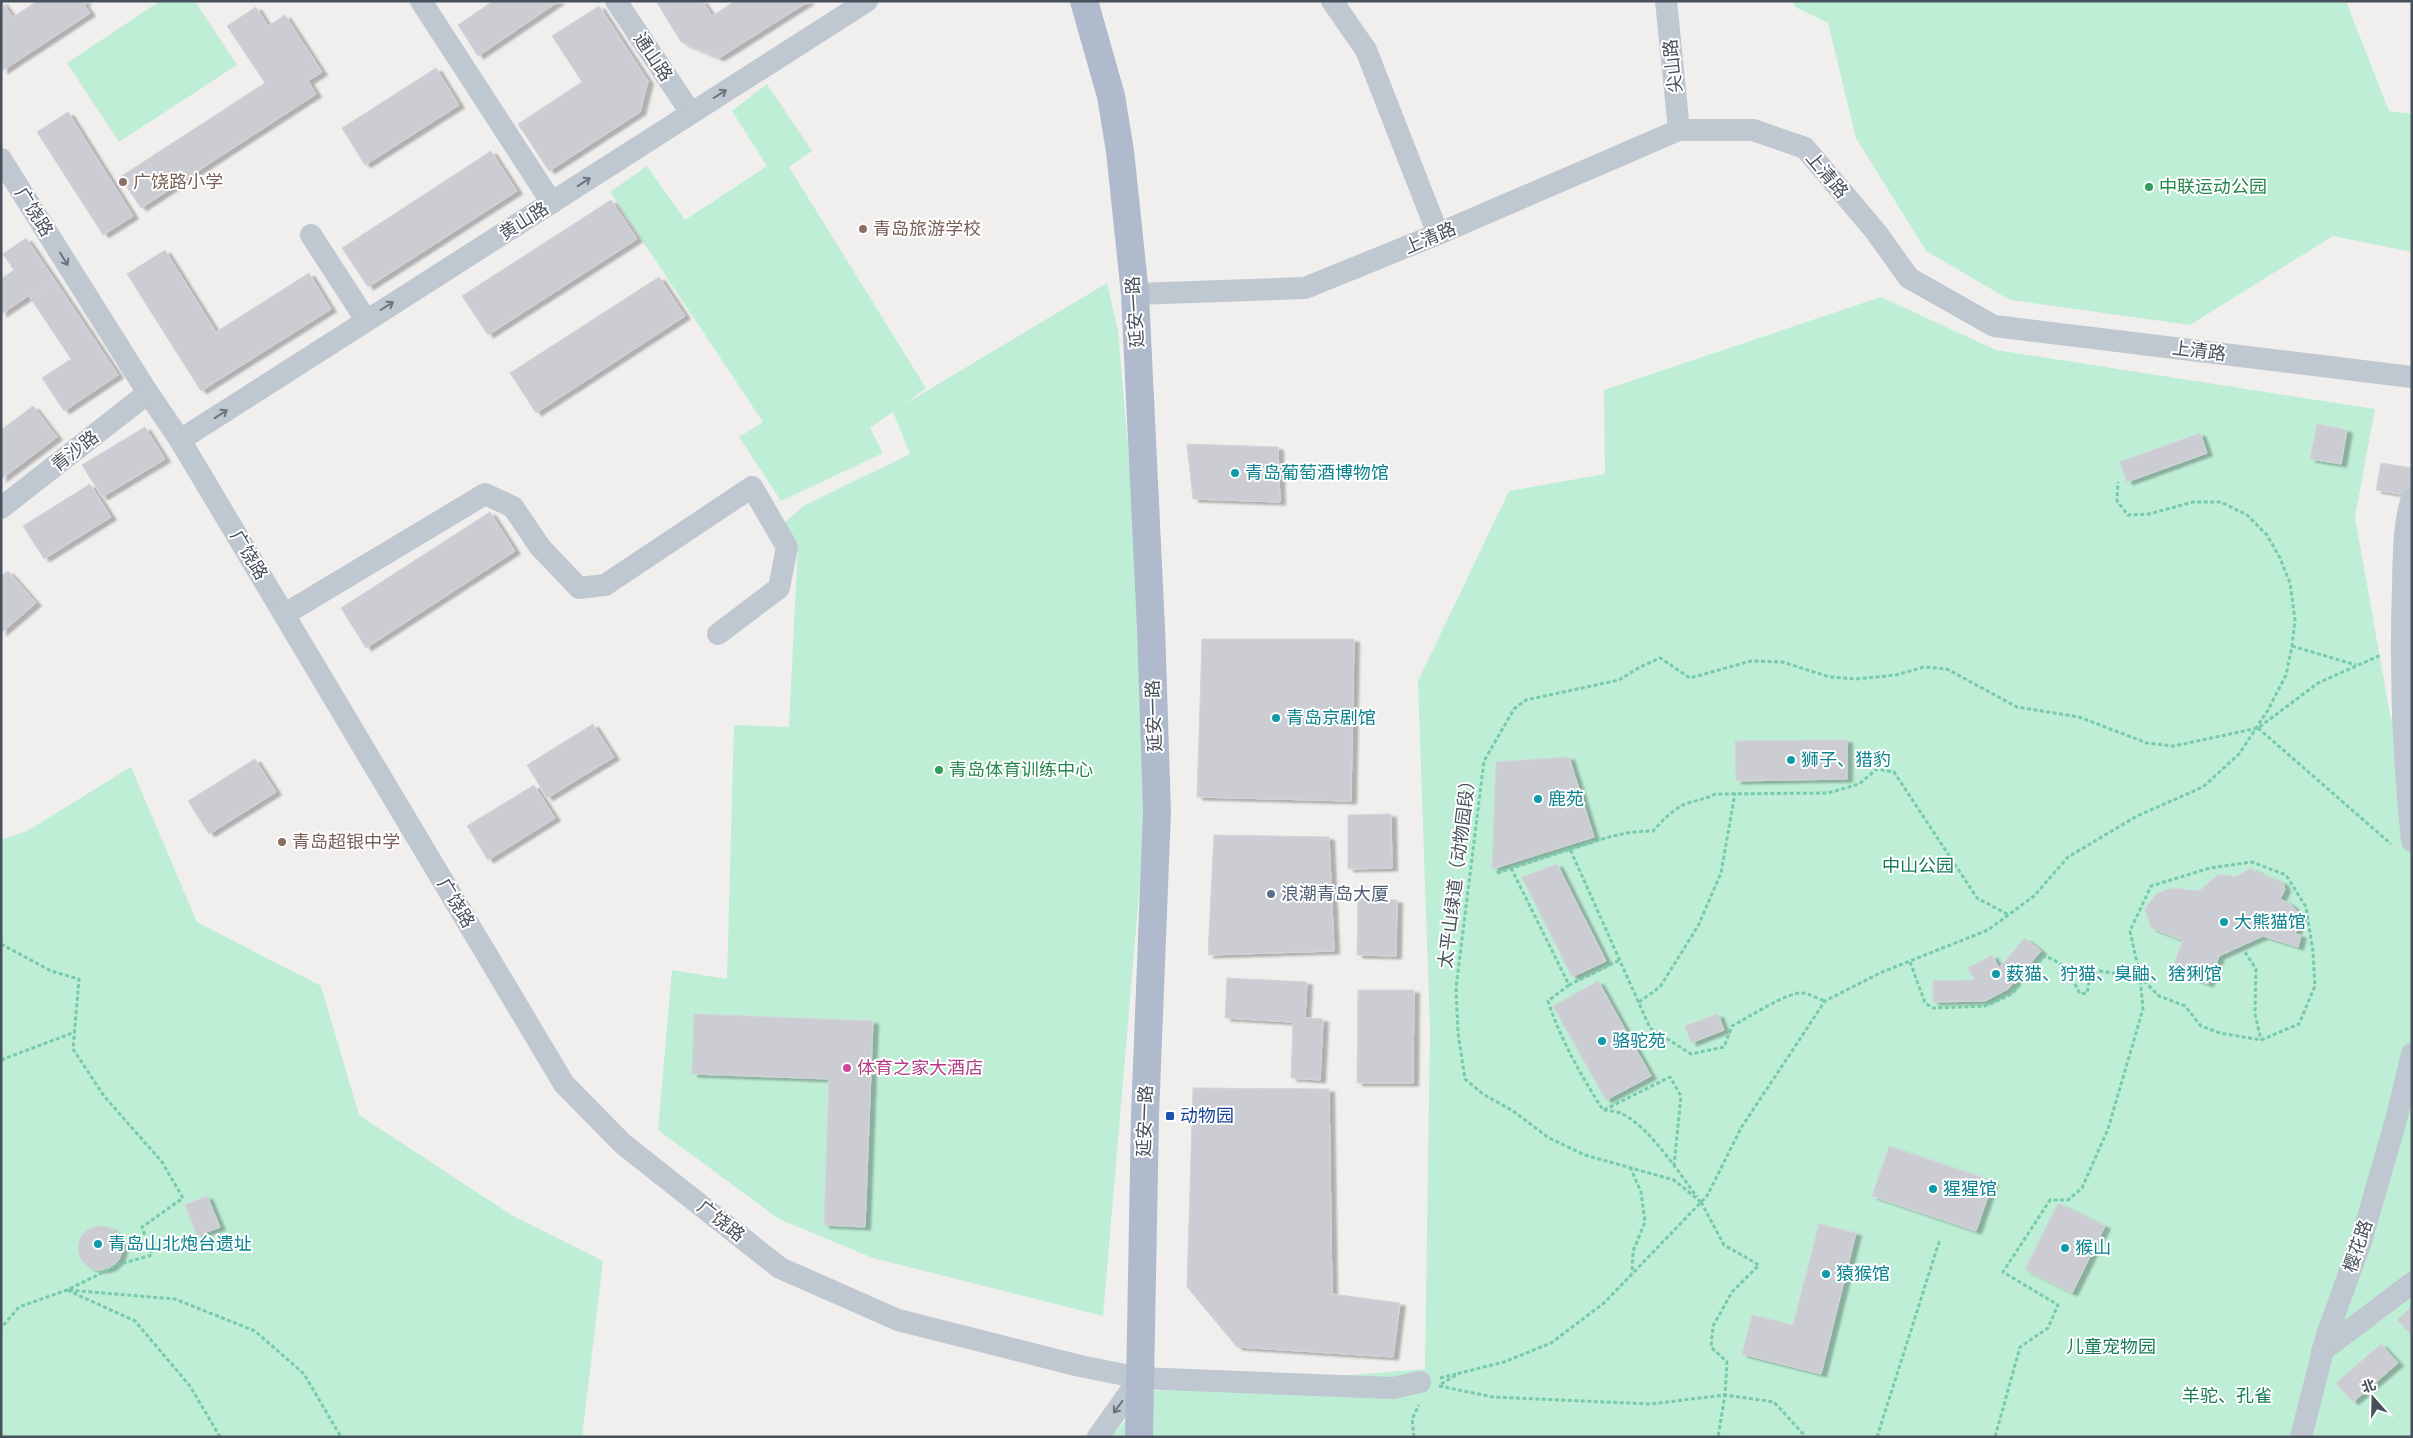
<svg xmlns="http://www.w3.org/2000/svg" width="2413" height="1438" font-family="Cabin,'Noto Sans SC',sans-serif">
	<style>
		.green { fill: #beeed6 }
		.building { fill: #cbcdd3; stroke: #d3d4da; filter: url(#shadow) }
		.lines { fill: none; stroke-linecap: round; stroke-linejoin: round }
		.path { stroke: #77cbab; stroke-width: 3; stroke-dasharray: 4 2.5; stroke-linecap: butt }
		.minor { stroke: #bfc7d0; stroke-width: 22 }
		.major { stroke: #afbbcd; stroke-width: 28 }
		.oneway { stroke: #6b747e }
		.education-dot { fill: #8d6e63; stroke: #fff; stroke-width: 2 }
		.leisure-dot { fill: #2e9e5b; stroke: #fff; stroke-width: 2 }
		.culture-dot { fill: #0f9aa8; stroke: #fff; stroke-width: 2 }
		.service-dot { fill: #5c6f8a; stroke: #fff; stroke-width: 2 }
		.hotel-dot { fill: #d1479c; stroke: #fff; stroke-width: 2 }
		.transit-dot { fill: #1a4fb4; stroke: #fff; stroke-width: 2 }
		.labels { text-anchor: middle; dominant-baseline: central; stroke-width: 4; stroke-linejoin: round; paint-order: stroke }
		.street-label { font-size: 18px; fill: #47505b; stroke: #fff }
		.education-label { font-size: 18px; fill: #785e54; stroke: #fff; text-anchor: start }
		.leisure-label { font-size: 18px; fill: #27864d; stroke: #fff; text-anchor: start }
		.culture-label { font-size: 18px; fill: #0d838f; stroke: #fff; text-anchor: start }
		.park-label { font-size: 18px; fill: #197b55; stroke: #fff }
		.service-label { font-size: 18px; fill: #4e5e75; stroke: #fff; text-anchor: start }
		.hotel-label { font-size: 18px; fill: #b23c85; stroke: #fff; text-anchor: start }
		.transit-label { font-size: 18px; fill: #164399; stroke: #fff; text-anchor: start }
	</style>
	<defs>
		<filter id="shadow"><feDropShadow dx="5.5" dy="3" stdDeviation="1" flood-color="#0004"/></filter>
	</defs>
	<rect width="100%" height="100%" fill="#f1efee"/>
	<!-- green -->
	<g class="green">
		<path d="M160,1H195L237,65L119,142L67,63Z"/>
		<path d="M1793,1H2346L2389,111L2412,114V252L2333,236L2190,325L2010,300L1926,251L1856,138L1828,23L1795,7Z"/>
		<path d="M767,84L812,151L789,167L926,388L905,404L1107,283L1118,331L1135,528L1146,812L1103,1316L873,1258L779,1219L658,1130L672,970L727,979L734,725L789,727L798,543L784,523L805,505L910,454L893,412L870,428L883,453L781,501L739,437L763,422L610,192L647,166L685,220L767,166L732,111Z"/>
		<path d="M1881,297L1996,350L2375,409L2355,517L2391,720L2412,642V1437H1111L1152,1391L1425,1369L1430,1029L1418,681L1509,491L1605,474L1604,390Z"/>
		<path d="M131,767L197,922L321,986L359,1115L513,1216L603,1261L582,1437H1V840L27,831Z"/>
	</g>
	<!-- building -->
	<g class="building">
		<path d="M1,1L13,17L37,1H86L83,3L90,13L2,71Z"/>
		<path d="M493,1H559L478,56L458,25Z"/>
		<path d="M656,1H702L712,16L735,1H809L719,58L681,42Z"/>
		<path d="M599,6L648,81L640,112L549,171L518,124L582,82L552,36Z"/>
		<path d="M256,7L268,26L285,15L322,72L308,81L316,94L141,208L120,177L265,83L227,26Z"/>
		<path d="M436,68L459,105L365,165L342,128Z"/>
		<path d="M68,112L133,216L103,235L37,132Z"/>
		<path d="M491,151L517,191L368,287L342,248Z"/>
		<path d="M611,200L637,239L488,335L462,296Z"/>
		<path d="M26,238L54,279L1,314V279L14,270L3,254Z"/>
		<path d="M165,250L216,332L309,273L331,309L201,391L127,274Z"/>
		<path d="M659,277L685,316L536,413L510,373Z"/>
		<path d="M54,279L118,375L64,411L42,378L71,359L29,296Z"/>
		<path d="M33,406L57,437L1,479V430Z"/>
		<path d="M2317,424L2347,430L2341,464L2310,459Z"/>
		<path d="M145,427L165,459L102,497L82,465Z"/>
		<path d="M2200,433L2207,453L2127,482L2120,462Z"/>
		<path d="M1187,444L1278,447L1280,502L1193,499Z"/>
		<path d="M2381,463L2412,468V496L2376,490Z"/>
		<path d="M90,484L111,517L44,559L23,526Z"/>
		<path d="M490,512L515,551L366,648L341,608Z"/>
		<path d="M8,571L36,603L1,633V576Z"/>
		<path d="M1202,639H1354L1351,801L1197,797Z"/>
		<path d="M593,724L614,757L547,798L527,765Z"/>
		<path d="M1847,740V779L1736,781L1735,741Z"/>
		<path d="M1569,757L1594,837L1492,869L1496,762Z"/>
		<path d="M255,759L276,792L209,834L188,801Z"/>
		<path d="M534,785L555,818L488,860L467,826Z"/>
		<path d="M1391,814L1392,868L1348,869V815Z"/>
		<path d="M1214,835L1329,837L1334,951L1208,955Z"/>
		<path d="M1557,864L1606,961L1572,977L1522,877Z"/>
		<path d="M2251,868L2265,877H2270L2283,883L2285,889L2280,899L2290,904L2301,915L2295,934L2301,935L2298,947L2263,936L2219,956L2208,984L2189,977L2192,971L2174,964L2183,940L2151,928L2145,909L2156,894L2172,888L2199,891L2218,875H2228L2235,877Z"/>
		<path d="M1358,898L1397,900L1396,956L1357,955Z"/>
		<path d="M2025,938L2041,951L2008,989L1985,1001L1933,1002V981L1975,980L1968,968L1992,955L1999,968Z"/>
		<path d="M1227,978L1307,982L1305,1018L1323,1019L1320,1080L1291,1078L1293,1022L1225,1018Z"/>
		<path d="M1598,981L1651,1076L1606,1100L1553,1006Z"/>
		<path d="M1358,990H1414L1413,1083H1357Z"/>
		<path d="M694,1014L873,1021L865,1227L824,1225L829,1079L692,1074Z"/>
		<path d="M1718,1014L1724,1030L1691,1043L1685,1026Z"/>
		<path d="M1193,1088L1329,1089L1332,1294L1400,1303L1393,1357L1237,1347L1187,1287Z"/>
		<path d="M1889,1146L1993,1181L1976,1231L1872,1196Z"/>
		<path d="M207,1196L220,1227L197,1236L185,1205Z"/>
		<path d="M2058,1203L2105,1226L2072,1293L2025,1270Z"/>
		<path d="M1819,1224L1856,1233L1821,1374L1742,1354L1752,1315L1793,1325Z"/>
		<circle cx="100" cy="1248" r="22"/>
		<path d="M2412,1307V1336L2397,1320Z"/>
		<path d="M2381,1344L2398,1363L2353,1402L2336,1383Z"/>
	</g>
	<g class="lines">
		<!-- path -->
		<g class="path">
			<path d="M2292,646L2356,665"/>
			<path d="M2258,728L2391,844"/>
			<path d="M1570,849C1603,840 1618,831 1653,831C1662,821 1675,807 1688,803C1698,800 1706,799 1715,794L1828,793L1859,784L1877,769L1894,772L1977,898L2009,915"/>
			<path d="M1511,868L1569,985L1620,960"/>
			<path d="M1497,873L1570,849L1650,1028L1691,1054L1724,1047L1732,1026C1748,1018 1788,991 1803,993C1810,994 1818,999 1825,1001"/>
			<path d="M1,944L51,971L79,979L73,1049L104,1096L162,1162L183,1198L142,1227L152,1255L120,1264L67,1290L19,1307L1,1328"/>
			<path d="M2245,952L2256,969L2255,1014L2261,1040"/>
			<path d="M1910,962L1925,1003L1933,1008L1985,1006L2012,994L2044,956C2067,964 2070,974 2080,994L2087,993L2090,977L2099,971L2140,977L2130,931L2151,886L2210,868L2252,862L2286,875L2306,907L2313,952L2315,986L2299,1024L2261,1040L2220,1033L2201,1026L2185,1006L2159,996L2140,977L2143,1009L2108,1129L2082,1188L2068,1200H2050L2003,1272L2058,1305L2048,1328L2020,1347L1995,1437"/>
			<path d="M1569,985L1548,1001C1560,1039 1582,1077 1603,1110C1609,1111 1617,1111 1622,1114C1648,1125 1680,1174 1697,1197"/>
			<path d="M1639,1002L1660,987L1698,926L1721,873L1735,793"/>
			<path d="M1,1060L75,1032"/>
			<path d="M1604,1110L1670,1077L1681,1096L1674,1166"/>
			<path d="M1630,1167L1641,1192L1645,1222L1633,1251L1632,1273"/>
			<path d="M1701,1202L1674,1180L1585,1155L1549,1138L1513,1111L1483,1094L1465,1079L1458,1033L1456,988L1484,761L1514,709L1526,700L1619,680L1640,667L1660,658L1690,678L1751,661L1782,662L1830,677L1856,679L1896,675L1924,667L1947,669L2017,707L2079,717L2147,743L2174,746L2258,728L2318,683L2381,655"/>
			<path d="M1701,1202L1724,1245L1759,1265L1732,1292L1713,1326L1711,1347L1727,1362L1725,1395L1718,1437"/>
			<path d="M1440,1378L1456,1374"/>
			<path d="M1441,1384L1460,1373L1504,1362L1551,1343L1604,1303L1632,1274L1707,1196L1741,1128L1825,1001L1882,972L1988,930L2034,896L2068,857L2137,816L2203,787L2239,754L2268,710L2286,675L2292,646L2295,620L2290,583L2280,558L2267,535L2247,515L2221,502H2193L2149,514L2128,515L2117,501L2118,482"/>
			<path d="M1439,1386L1493,1397L1650,1404L1725,1395L1774,1402L1806,1437"/>
			<path d="M220,1437L190,1386L135,1321L67,1290L175,1299L255,1331L304,1374L341,1437"/>
			<path d="M1414,1437L1412,1419L1419,1405"/>
			<path d="M1877,1437L1940,1239"/>
		</g>
		<!-- minor -->
		<g class="minor">
			<path d="M421,1L552,203"/>
			<path d="M616,1L691,113"/>
			<path d="M1332,1L1366,50L1438,234"/>
			<path d="M1666,1L1679,130"/>
			<path d="M1,159L148,393L180,440L564,1084L623,1144L780,1268L898,1320L1080,1366L1140,1378L1393,1388L1420,1382"/>
			<path d="M311,235L366,320"/>
			<path d="M1135,294L1305,288L1438,234L1679,130H1753L1805,148L1876,232L1909,278L1994,326L2412,377"/>
			<path d="M180,440L867,1"/>
			<path d="M2412,498C2403,526 2404,556 2403,585C2400,670 2403,756 2412,841"/>
			<path d="M1,508L148,393"/>
			<path d="M285,614L485,494L513,507L540,547L579,588L605,585L752,487L787,547L779,588L718,634"/>
			<path d="M2322,1351L2412,1283"/>
			<path d="M1098,1437L1140,1378"/>
			<path d="M2301,1437L2327,1335L2361,1241L2396,1120L2412,1054"/>
		</g>
		<!-- major -->
		<path class="major" d="M1084,1L1111,96L1120,151L1135,294L1151,628L1157,811L1145,1116L1139,1437"/>
	</g>
	<!-- one-way arrows -->
	<defs><path id="oneway-shaft" d="M-6 0H5M1.5-3L5.5 0L1.5 3" fill="none" stroke-width="1.6" stroke-linecap="round" stroke-linejoin="round" transform="scale(1.25)"/></defs>
	<g class="oneway">
		<use href="#oneway-shaft" transform="translate(720 94) rotate(-32)"/>
		<use href="#oneway-shaft" transform="translate(584 182) rotate(-33)"/>
		<use href="#oneway-shaft" transform="translate(64 259) rotate(58)"/>
		<use href="#oneway-shaft" transform="translate(387 306) rotate(-32)"/>
		<use href="#oneway-shaft" transform="translate(221 414) rotate(-33)"/>
		<use href="#oneway-shaft" transform="translate(1118 1407) rotate(126)"/>
	</g>
	<!-- markers -->
	<g class="education-dot">
		<circle cx="123" cy="182" r="5"/>
		<circle cx="863" cy="229" r="5"/>
		<circle cx="282" cy="842" r="5"/>
	</g>
	<g class="leisure-dot">
		<circle cx="2149" cy="187" r="5"/>
		<circle cx="939" cy="770" r="5"/>
	</g>
	<g class="culture-dot">
		<circle cx="1235" cy="473" r="5"/>
		<circle cx="1276" cy="718" r="5"/>
		<circle cx="1791" cy="760" r="5"/>
		<circle cx="1538" cy="799" r="5"/>
		<circle cx="2224" cy="922" r="5"/>
		<circle cx="1996" cy="974" r="5"/>
		<circle cx="1602" cy="1041" r="5"/>
		<circle cx="1933" cy="1189" r="5"/>
		<circle cx="98" cy="1244" r="5"/>
		<circle cx="2065" cy="1248" r="5"/>
		<circle cx="1826" cy="1274" r="5"/>
	</g>
	<circle class="service-dot" cx="1271" cy="894" r="5"/>
	<circle class="hotel-dot" cx="847" cy="1068" r="5"/>
	<rect class="transit-dot" x="1165" y="1111" width="10" height="10" rx="2.5"/>
	<g class="labels">
		<!-- street labels -->
		<g class="street-label">
			<text transform="translate(653 57) rotate(56)">通山路</text>
			<text transform="translate(1673 66) rotate(-96)">尖山路</text>
			<text transform="translate(1827 175) rotate(50)">上清路</text>
			<text transform="translate(34 212) rotate(58)">广饶路</text>
			<text transform="translate(524 221) rotate(-32)">黄山路</text>
			<text transform="translate(1430 238) rotate(-23)">上清路</text>
			<text transform="translate(1135 312) rotate(-94)">延安一路</text>
			<text transform="translate(2199 351) rotate(7)">上清路</text>
			<text transform="translate(75 451) rotate(-38)">青沙路</text>
			<text transform="translate(249 555) rotate(59)">广饶路</text>
			<text transform="translate(1154 716) rotate(-92)">延安一路</text>
			<text transform="translate(1457 870) rotate(-83)">太平山绿道（动物园段）</text>
			<text transform="translate(456 903) rotate(59)">广饶路</text>
			<text transform="translate(1145 1121) rotate(-88)">延安一路</text>
			<text transform="translate(721 1221) rotate(38)">广饶路</text>
			<text transform="translate(2358 1246) rotate(-71)">樱花路</text>
		</g>
		<!-- education labels -->
		<g class="education-label">
			<text x="133" y="182">广饶路小学</text>
			<text x="873" y="229">青岛旅游学校</text>
			<text x="292" y="842">青岛超银中学</text>
		</g>
		<!-- leisure labels -->
		<g class="leisure-label">
			<text x="2159" y="187">中联运动公园</text>
			<text x="949" y="770">青岛体育训练中心</text>
		</g>
		<!-- culture labels -->
		<g class="culture-label">
			<text x="1245" y="473">青岛葡萄酒博物馆</text>
			<text x="1286" y="718">青岛京剧馆</text>
			<text x="1801" y="760">狮子、猎豹</text>
			<text x="1548" y="799">鹿苑</text>
			<text x="2234" y="922">大熊猫馆</text>
			<text x="2006" y="974">薮猫、狞猫、臭鼬、猞猁馆</text>
			<text x="1612" y="1041">骆驼苑</text>
			<text x="1943" y="1189">猩猩馆</text>
			<text x="108" y="1244">青岛山北炮台遗址</text>
			<text x="2075" y="1248">猴山</text>
			<text x="1836" y="1274">猿猴馆</text>
		</g>
		<!-- park labels -->
		<g class="park-label">
			<text x="1918" y="866">中山公园</text>
			<text x="2111" y="1347">儿童宠物园</text>
			<text x="2227" y="1396">羊驼、孔雀</text>
		</g>
		<!-- service labels -->
		<g class="service-label">
			<text x="1281" y="894">浪潮青岛大厦</text>
		</g>
		<!-- hotel labels -->
		<g class="hotel-label">
			<text x="857" y="1068">体育之家大酒店</text>
		</g>
		<!-- transit labels -->
		<g class="transit-label">
			<text x="1180" y="1116">动物园</text>
		</g>
	</g>
	<!-- border -->
	<rect width="2413" height="1438" fill="none" stroke="#47505b" stroke-width="5"/>
	<!-- north arrow -->
	<g transform="translate(2373 1398) rotate(340)" stroke="#ffffff" stroke-width="4" paint-order="stroke">
	<path d="M0-4L9 19L0 12L-9 19Z" fill="#47505b"/>
	<text y="-8" font-size="14" font-weight="bold" text-anchor="middle" fill="#47505b">北</text>
	</g>
</svg>
